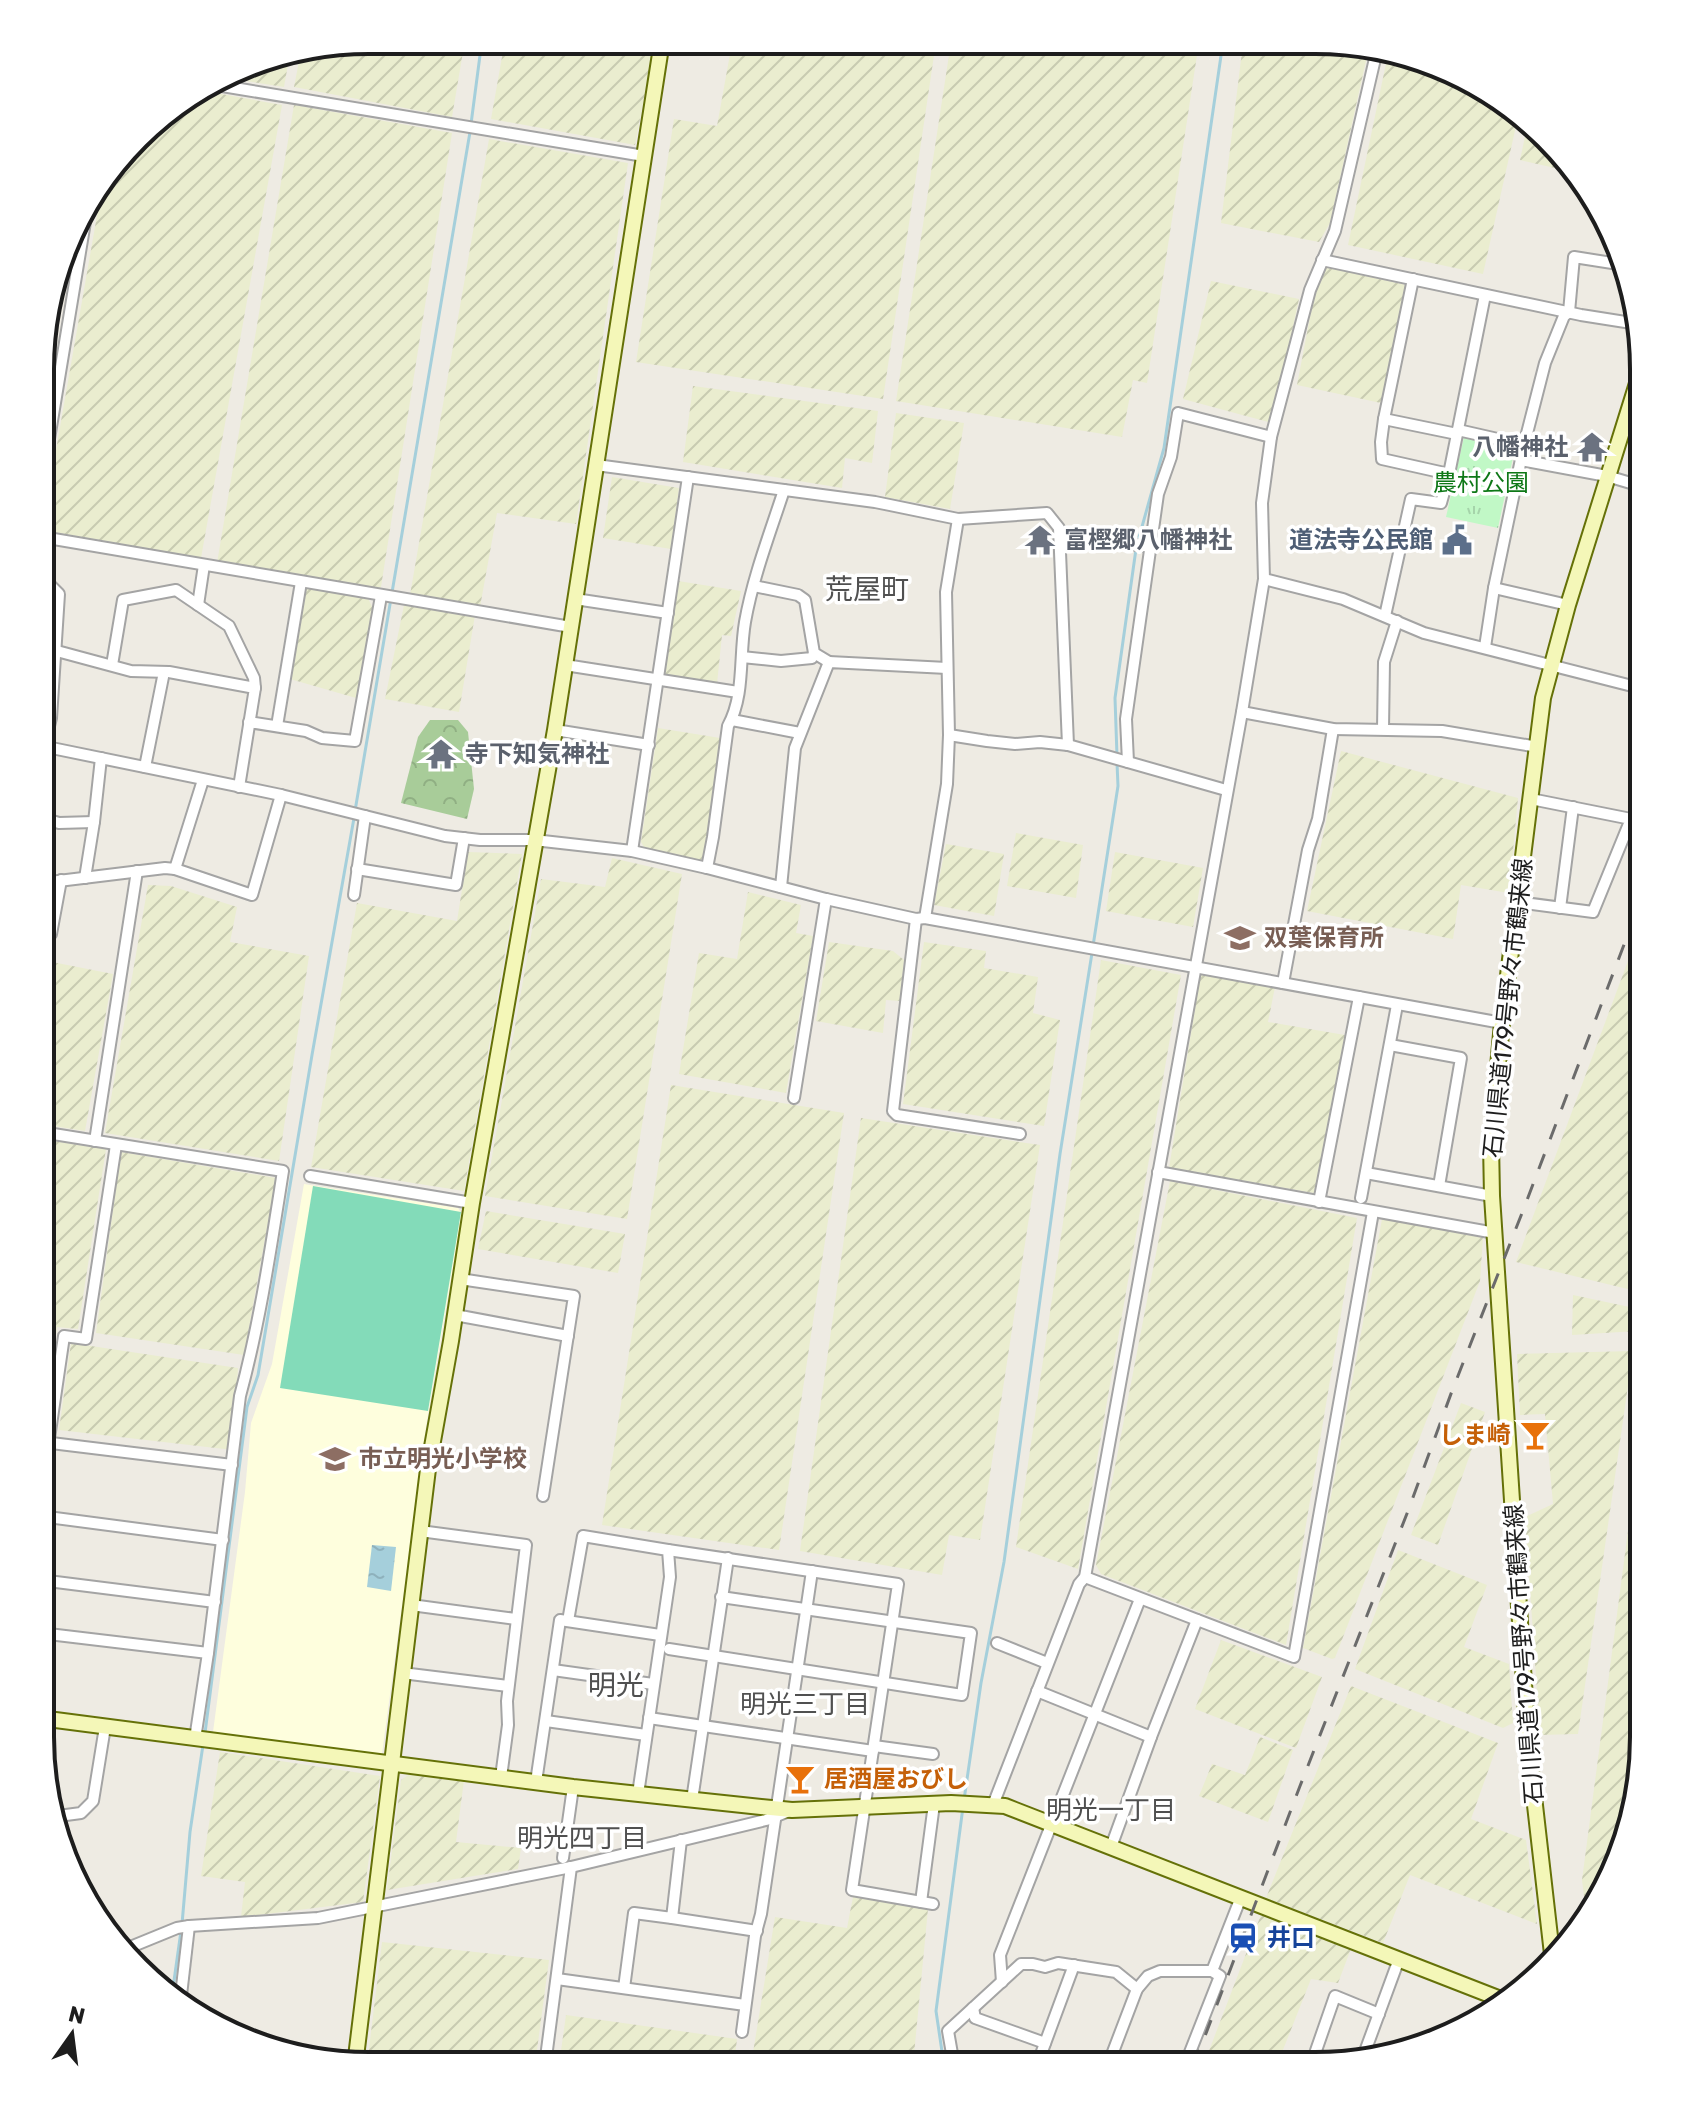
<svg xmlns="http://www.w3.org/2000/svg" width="1684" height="2106" font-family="Rubik,'Noto Sans JP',sans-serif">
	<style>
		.education { fill: #fefedd }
		.farmland { fill: url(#farmland-furrows) }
		.forest { fill: url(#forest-crowns) }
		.park { fill: url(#park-tufts) }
		.pitch { fill: #83dbb9 }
		.water { fill: url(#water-ripples) }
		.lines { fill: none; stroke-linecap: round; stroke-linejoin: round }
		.stream { stroke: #a5cfdb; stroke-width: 3 }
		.street-casing { stroke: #a4a4a4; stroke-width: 14 }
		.secondary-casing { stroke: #657108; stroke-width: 18 }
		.street { stroke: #fff; stroke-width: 10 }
		.secondary { stroke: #f4f7b8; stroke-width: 14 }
		.rail { stroke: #6b6b6b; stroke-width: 3; stroke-dasharray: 16 16; stroke-linecap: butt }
		.labels { text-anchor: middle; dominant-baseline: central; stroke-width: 7; stroke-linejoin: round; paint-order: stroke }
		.worship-label { font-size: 24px; font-weight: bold; fill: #5b616d; stroke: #fff; text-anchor: start }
		.park-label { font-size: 24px; fill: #0e7817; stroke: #fff }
		.service-label { font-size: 24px; font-weight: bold; fill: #4e5e75; stroke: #fff; text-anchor: end }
		.education-label { font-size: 24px; font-weight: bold; fill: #785e54; stroke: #fff; text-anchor: start }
		.street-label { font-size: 24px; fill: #1d1d1d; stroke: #fff }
		.food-label { font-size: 24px; font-weight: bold; fill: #c56008; stroke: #fff; text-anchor: end }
		.transit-label { font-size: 24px; font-weight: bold; fill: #164399; stroke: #fff; text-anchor: start }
		.neighbourhood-label { font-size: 26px; fill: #505050; stroke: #fff }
		.quarter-label { font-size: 28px; fill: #505050; stroke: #fff }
		.rim { fill: none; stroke: #1d1d1d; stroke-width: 4 }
	</style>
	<defs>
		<pattern id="farmland-furrows" width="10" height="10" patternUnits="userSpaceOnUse" patternTransform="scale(2)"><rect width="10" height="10" fill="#eaedcf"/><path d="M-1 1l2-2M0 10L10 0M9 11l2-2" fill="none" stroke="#c8cbb1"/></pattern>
		<pattern id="forest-crowns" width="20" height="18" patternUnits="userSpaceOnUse" patternTransform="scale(2)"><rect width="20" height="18" fill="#a8cc99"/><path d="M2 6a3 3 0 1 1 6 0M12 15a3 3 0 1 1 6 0" fill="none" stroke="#90af83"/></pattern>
		<pattern id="park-tufts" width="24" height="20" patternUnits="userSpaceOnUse" patternTransform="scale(2)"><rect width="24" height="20" fill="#c1f8c6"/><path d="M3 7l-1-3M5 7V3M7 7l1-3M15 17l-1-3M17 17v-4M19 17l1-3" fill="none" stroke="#a5d4aa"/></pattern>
		<pattern id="water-ripples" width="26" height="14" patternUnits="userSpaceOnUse" patternTransform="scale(2)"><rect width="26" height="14" fill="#a5cfdb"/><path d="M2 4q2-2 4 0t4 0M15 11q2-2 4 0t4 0" fill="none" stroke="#8eb1bc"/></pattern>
	</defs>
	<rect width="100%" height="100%" fill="#eeebe3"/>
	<!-- education -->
	<path class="education" d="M304,1184L458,1208L462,1214L426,1427L382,1754L213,1732L245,1492L251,1423L272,1364Z"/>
	<!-- farmland -->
	<g class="farmland">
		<path d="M369,40H465L452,117L294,87L301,51Z"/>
		<path d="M505,40L655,41L635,145L491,119Z"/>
		<path d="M720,41L936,42L883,399L636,362L674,119L717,126L732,43Z"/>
		<path d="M951,42H1199L1147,383L1133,380L1122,437L896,401Z"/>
		<path d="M1243,43H1358L1369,47L1330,223L1319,242L1221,223Z"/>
		<path d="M290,53L284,87L228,78L263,58Z"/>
		<path d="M1388,54L1498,96L1518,117L1483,274L1348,245Z"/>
		<path d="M205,91L282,105L201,558L42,530L103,181L152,121Z"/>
		<path d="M294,105L452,133L381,587L369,591L217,563Z"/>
		<path d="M1527,127L1568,171L1520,160Z"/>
		<path d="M489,139L628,163L576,524L497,513L480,607L410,595Z"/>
		<path d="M73,238L43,413V326Z"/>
		<path d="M1326,267L1406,285L1381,403L1297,385L1315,291Z"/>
		<path d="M1211,281L1299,299L1272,423L1183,399Z"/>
		<path d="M693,386L878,411L872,463L845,458L842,488L683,462Z"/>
		<path d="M896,413L964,423L950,509L885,497Z"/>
		<path d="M612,477L679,488L671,549L603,538Z"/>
		<path d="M678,581L741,591L731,636L722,635L717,684L665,675Z"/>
		<path d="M305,588L368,598L373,609L356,698L290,679Z"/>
		<path d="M404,605L475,615L459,712L385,699Z"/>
		<path d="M658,728L720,738L705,857L700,861L644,847L641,842Z"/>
		<path d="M1341,751L1518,798L1509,893L1461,885L1453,939L1307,911Z"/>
		<path d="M1016,833L1083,845L1076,898L1007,886Z"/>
		<path d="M946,844L1004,854L994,916L934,905Z"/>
		<path d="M468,852L522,854L464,1191L311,1167L357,903L457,921Z"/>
		<path d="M1115,852L1203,868L1193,927L1106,911Z"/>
		<path d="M612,858L682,874L627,1219L485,1196L541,879L605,887Z"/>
		<path d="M148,885L171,886L237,907L230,942L309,956L279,1161L105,1133Z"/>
		<path d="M748,892L801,905L796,933L813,936L786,1093L679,1074L699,953L737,959Z"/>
		<path d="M1644,918V1270L1640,1292L1516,1262Z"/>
		<path d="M829,942L893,951L904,960L900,1001L886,1000L883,1033L816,1021Z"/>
		<path d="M924,942L986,951L984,968L1038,977L1033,1013L1060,1020L1044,1126L903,1104Z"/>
		<path d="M42,960L113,974L85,1131L41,1124Z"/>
		<path d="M1101,960L1181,975L1078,1569L1016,1547Z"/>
		<path d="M1201,972L1275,987L1268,1022L1345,1035L1314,1193L1169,1168Z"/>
		<path d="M671,1085L844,1113L779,1550L602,1525Z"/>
		<path d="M861,1118L1040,1145L980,1540L949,1535L942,1575L800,1551Z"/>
		<path d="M41,1139L106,1149L78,1329L57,1327L44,1428H41Z"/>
		<path d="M121,1152L276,1178L244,1355L96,1333Z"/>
		<path d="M1170,1181L1357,1218L1286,1645L1101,1574L1096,1565Z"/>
		<path d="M486,1211L625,1234L618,1273L478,1249Z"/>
		<path d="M1382,1219L1483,1237L1480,1281L1335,1658L1332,1659L1303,1648Z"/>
		<path d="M1573,1295L1639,1309L1637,1331L1572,1335Z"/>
		<path d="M71,1343L238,1368L233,1450L59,1430Z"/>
		<path d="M1633,1351L1578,1734L1540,1735L1525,1517L1553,1504L1545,1414L1520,1415L1517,1354Z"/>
		<path d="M1461,1403L1485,1412L1438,1545L1411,1535Z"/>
		<path d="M1643,1417V1759L1627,1842L1587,1921L1582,1880Z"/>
		<path d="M1398,1550L1487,1585L1464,1647L1509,1664L1513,1723L1503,1728L1355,1669Z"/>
		<path d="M1221,1640L1322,1677L1296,1748L1195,1709Z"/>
		<path d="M1351,1686L1498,1743L1471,1819L1526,1840L1537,1924L1410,1875L1383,1943L1266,1898Z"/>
		<path d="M1260,1737L1293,1750L1268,1822L1199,1796L1212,1764L1245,1775Z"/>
		<path d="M220,1752L380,1776L363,1902L241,1917L245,1882L201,1876Z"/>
		<path d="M410,1774L464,1780L456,1842L521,1848L518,1869L387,1890L401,1780Z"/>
		<path d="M853,1897L928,1909L913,2065H751L775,1917L847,1928Z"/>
		<path d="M1262,1912L1352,1946L1338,1983L1311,1979L1277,2065H1232L1207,2056Z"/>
		<path d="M382,1942L549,1960L535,2065H367Z"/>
		<path d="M566,2015L737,2039L734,2065H559Z"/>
	</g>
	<!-- forest -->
	<path class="forest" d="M430,720H458L468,732L474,789L467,819L401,803L418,737Z"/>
	<!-- park -->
	<path class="park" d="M1464,437L1515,448L1498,528L1446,517Z"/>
	<!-- pitch -->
	<path class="pitch" d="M313,1186L461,1212L428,1411L280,1388Z"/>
	<!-- water -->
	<path class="water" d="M372,1545L396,1547L391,1591L367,1587Z"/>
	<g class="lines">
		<!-- stream -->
		<g class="stream">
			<path d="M471,124L482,40"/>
			<path d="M1138,541L1164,448L1223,42"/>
			<path d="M1117,756L1115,698L1136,549"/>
			<path d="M355,811L470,132"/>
			<path d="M1093,946L1118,786L1117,763"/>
			<path d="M205,1733L247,1407L258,1375L312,1055L354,818"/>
			<path d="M964,1800L981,1683L1004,1562L1060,1154L1092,953"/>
			<path d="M182,1924L190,1832L203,1745"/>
			<path d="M172,1995L181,1931"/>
			<path d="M944,2065L936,2011L963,1807"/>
		</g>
		<!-- street casing -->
		<g class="street-casing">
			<g id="street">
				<path d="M216,85L644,156"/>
				<path d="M1322,260L1581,315L1638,324"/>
				<path d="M1413,279L1384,419L1381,442L1382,459L1449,474L1485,295"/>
				<path d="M1626,417L1644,418"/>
				<path d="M1384,419L1457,434"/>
				<path d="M1458,430L1524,445L1545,363L1564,316L1569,312L1574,257L1625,265"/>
				<path d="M1521,460L1607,476L1644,487"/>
				<path d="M596,465L875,502L958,519L1047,513L1059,528L1068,745"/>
				<path d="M43,475L89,198"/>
				<path d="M1060,535L1152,547"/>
				<path d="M42,537L571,627"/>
				<path d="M1264,579L1262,503L1271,437L1310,290L1335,231L1377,50"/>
				<path d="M754,586L798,595L805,600L814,653L829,662"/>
				<path d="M1494,588L1568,605"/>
				<path d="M575,599L668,613"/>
				<path d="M198,605L204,565"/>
				<path d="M1385,616L1411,499L1441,503L1449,474"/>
				<path d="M42,647L131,671L169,672L255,688L239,787"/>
				<path d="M1485,647L1494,588L1524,445"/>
				<path d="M742,657L781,661L812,658L814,653"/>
				<path d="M112,665L123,600L176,590L229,626L254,678L255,688"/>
				<path d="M565,665L738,692"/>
				<path d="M1242,712L1333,729L1442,731L1538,747"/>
				<path d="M732,720L800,733"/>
				<path d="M249,722L306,731L322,738L355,741L381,596"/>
				<path d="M277,726L301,582"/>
				<path d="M1383,729L1384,662L1397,621"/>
				<path d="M555,730L649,745"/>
				<path d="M949,735L987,741L1015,744L1040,742L1068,745L1226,790"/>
				<path d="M42,746L281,795L445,836L480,840H534L632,851L707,868L826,899L916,919L925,918L1502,1023"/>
				<path d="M42,754L51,718L59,594L42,577"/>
				<path d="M1128,762L1126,719L1158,494L1171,457L1178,413L1271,437"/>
				<path d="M145,767L164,672"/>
				<path d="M42,818L59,823L94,822"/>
				<path d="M632,851L688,477"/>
				<path d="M707,868L713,837L728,726C745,695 739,657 745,622C753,577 770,533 784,490"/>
				<path d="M175,869L252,895L281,795"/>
				<path d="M357,869L456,885L464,838"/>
				<path d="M85,878L94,822L101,758"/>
				<path d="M42,883L165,868L175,869L203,780"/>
				<path d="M781,887L795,748L829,662L947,668"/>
				<path d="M354,895L365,816"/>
				<path d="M1517,902L1593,912L1631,819L1531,799"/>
				<path d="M1560,908L1573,807"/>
				<path d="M925,918L947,784L949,735L946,592L958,519"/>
				<path d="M916,919L893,1111L897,1115L1020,1134"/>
				<path d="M42,938L51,934L61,880"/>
				<path d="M1283,983L1308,850L1318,819L1333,729"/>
				<path d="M1390,1045L1461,1058L1439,1186"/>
				<path d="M794,1098L826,899"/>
				<path d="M41,1132L283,1171C271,1247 260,1322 240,1396L208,1653L195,1739"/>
				<path d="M95,1141L137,871"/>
				<path d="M1158,1172L1495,1233"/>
				<path d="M1366,1173L1492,1196"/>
				<path d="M310,1176L472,1203"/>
				<path d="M1361,1198L1397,1005"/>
				<path d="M1319,1202L1359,997"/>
				<path d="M460,1279L574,1296L543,1496"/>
				<path d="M455,1315L568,1336"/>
				<path d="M43,1442L232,1465"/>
				<path d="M41,1493L64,1336L86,1339L116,1145"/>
				<path d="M40,1516L223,1540"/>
				<path d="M420,1531L526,1545L507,1701L508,1725L501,1777"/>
				<path d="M668,1550L898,1584L852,1890L933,1904"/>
				<path d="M1085,1577L1294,1657L1373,1212"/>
				<path d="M40,1580L215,1602"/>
				<path d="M411,1605L516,1619"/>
				<path d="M568,1621L583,1536L668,1550L670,1577L638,1794"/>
				<path d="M40,1633L208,1653"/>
				<path d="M997,1643L1047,1663"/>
				<path d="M669,1649L962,1695L971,1633L721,1597"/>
				<path d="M553,1670L653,1684"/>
				<path d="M402,1673L508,1686"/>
				<path d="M1037,1691L1151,1737"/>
				<path d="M649,1718L873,1751"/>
				<path d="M546,1721L646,1735"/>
				<path d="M874,1746L933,1754"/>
				<path d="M536,1782L560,1620L660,1635"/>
				<path d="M692,1800L728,1558"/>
				<path d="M993,1805L1079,1584L1085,1577L1242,712L1264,579L1343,599L1424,633L1644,689"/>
				<path d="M51,1817L81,1813L93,1801L105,1727"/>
				<path d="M1111,1847L1151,1737L1197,1620"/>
				<path d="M563,1858L573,1787"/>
				<path d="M921,1902L934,1804"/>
				<path d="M672,1918L757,1931"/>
				<path d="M128,1948L177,1928L189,1926L318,1918L571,1867L766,1820L789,1811"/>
				<path d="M557,1979L745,2005"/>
				<path d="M1002,1982L1000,1955L1140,1599"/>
				<path d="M624,1988L634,1913L672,1918L681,1840"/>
				<path d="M180,2004L189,1926"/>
				<path d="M973,2008L975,2018L1045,2043"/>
				<path d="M742,2032L755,1936L761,1914L812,1571"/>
				<path d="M1363,2057L1399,1959"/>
				<path d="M545,2065L571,1867"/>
				<path d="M954,2065L948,2031L1021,1964H1033L1045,1967L1058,1963L1116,1972L1137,1989"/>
				<path d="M1037,2065L1074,1965"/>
				<path d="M1108,2065L1137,1989L1148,1976L1160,1971H1212"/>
				<path d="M1185,2065L1220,1976L1212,1971L1241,1897"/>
				<path d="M1311,2065L1335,1996L1379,2014"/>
			</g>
		</g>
		<!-- secondary casing -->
		<g class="secondary-casing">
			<g id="secondary">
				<path d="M40,1718L573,1787L761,1807L792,1810L951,1803L1005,1806L1503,2000"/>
				<path d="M1552,1954L1528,1744L1492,1196L1491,1143L1502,1023L1543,698L1568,605L1643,364"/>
				<path d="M355,2065L428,1469L451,1341L472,1203L555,730L662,41"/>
			</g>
		</g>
		<!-- street -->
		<use href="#street" class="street"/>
		<!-- secondary -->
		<use href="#secondary" class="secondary"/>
		<!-- rail -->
		<path class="rail" d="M1194,2065L1300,1786L1408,1511L1452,1391L1524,1208L1644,892"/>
	</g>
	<!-- icons -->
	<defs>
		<g id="temple-bare" transform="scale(2.4)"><path d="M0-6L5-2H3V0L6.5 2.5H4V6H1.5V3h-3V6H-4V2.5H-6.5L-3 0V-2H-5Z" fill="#6b7280" stroke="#fff" stroke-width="2.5" paint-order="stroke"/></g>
		<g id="civic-bare" transform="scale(2.4)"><path d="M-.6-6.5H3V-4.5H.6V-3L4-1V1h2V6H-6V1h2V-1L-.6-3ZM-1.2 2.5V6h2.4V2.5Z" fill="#5c6f8a" stroke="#fff" stroke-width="2.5" paint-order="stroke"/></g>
		<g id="school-bare" transform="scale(2.4)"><path d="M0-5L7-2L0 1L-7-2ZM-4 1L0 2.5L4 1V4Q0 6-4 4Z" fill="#8d6e63" stroke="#fff" stroke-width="2.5" paint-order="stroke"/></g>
		<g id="bar-bare" transform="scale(2.4)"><path d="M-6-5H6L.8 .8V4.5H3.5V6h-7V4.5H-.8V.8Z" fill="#e8710a" stroke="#fff" stroke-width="2.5" paint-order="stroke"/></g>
		<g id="station-bare" transform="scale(2.4)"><path d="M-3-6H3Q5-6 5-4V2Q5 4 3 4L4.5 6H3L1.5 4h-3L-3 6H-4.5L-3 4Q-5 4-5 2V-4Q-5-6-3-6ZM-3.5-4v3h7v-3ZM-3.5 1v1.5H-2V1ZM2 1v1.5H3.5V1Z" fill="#1a4fb4" stroke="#fff" stroke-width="2.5" paint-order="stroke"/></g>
	</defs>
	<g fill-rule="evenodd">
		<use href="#temple-bare" x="1592" y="447"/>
		<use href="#temple-bare" x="1040" y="540"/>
		<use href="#civic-bare" x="1457" y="540"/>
		<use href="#temple-bare" x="441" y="754"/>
		<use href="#school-bare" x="1240" y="938"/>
		<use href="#bar-bare" x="1535" y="1435"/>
		<use href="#school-bare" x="335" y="1459"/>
		<use href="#bar-bare" x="800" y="1779"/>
		<use href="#station-bare" x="1243" y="1938"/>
	</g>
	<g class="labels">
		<!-- worship labels -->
		<g class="worship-label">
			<text x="1568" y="447" text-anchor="end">八幡神社</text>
			<text x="1064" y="540">富樫郷八幡神社</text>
			<text x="465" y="754">寺下知気神社</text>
		</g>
		<!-- park labels -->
		<g class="park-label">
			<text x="1481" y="483">農村公園</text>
		</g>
		<!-- service labels -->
		<g class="service-label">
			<text x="1433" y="540">道法寺公民館</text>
		</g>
		<!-- education labels -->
		<g class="education-label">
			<text x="1264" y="938">双葉保育所</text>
			<text x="359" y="1459">市立明光小学校</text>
		</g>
		<!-- street labels -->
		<g class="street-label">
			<text transform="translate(1508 1008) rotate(-84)">石川県道179号野々市鶴来線</text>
			<text transform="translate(1524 1654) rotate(-94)">石川県道179号野々市鶴来線</text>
		</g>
		<!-- food labels -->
		<g class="food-label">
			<text x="1511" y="1435">しま崎</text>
			<text x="824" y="1779" text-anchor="start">居酒屋おびし</text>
		</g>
		<!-- transit labels -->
		<g class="transit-label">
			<text x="1267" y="1938">井口</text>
		</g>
		<!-- neighbourhood labels -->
		<g class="neighbourhood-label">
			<text x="805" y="1704">明光三丁目</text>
			<text x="1111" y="1810">明光一丁目</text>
			<text x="582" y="1838">明光四丁目</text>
		</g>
		<!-- quarter labels -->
		<g class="quarter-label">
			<text x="867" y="589">荒屋町</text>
			<text x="616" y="1685">明光</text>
		</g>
	</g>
	<!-- crop -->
	<path d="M0 0H1684V2106H0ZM369 54H1315A315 315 0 0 1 1630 369V1737A315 315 0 0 1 1315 2052H369A315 315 0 0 1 54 1737V369A315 315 0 0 1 369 54Z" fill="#fff" fill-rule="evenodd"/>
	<path class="rim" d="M369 54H1315A315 315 0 0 1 1630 369V1737A315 315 0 0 1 1315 2052H369A315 315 0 0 1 54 1737V369A315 315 0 0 1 369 54Z"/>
	<!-- north arrow -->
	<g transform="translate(72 2034) rotate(14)" stroke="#ffffff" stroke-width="6" paint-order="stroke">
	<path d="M0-6L14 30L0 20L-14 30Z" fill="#1d1d1d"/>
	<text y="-12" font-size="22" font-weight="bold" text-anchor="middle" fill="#1d1d1d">N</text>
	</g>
</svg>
